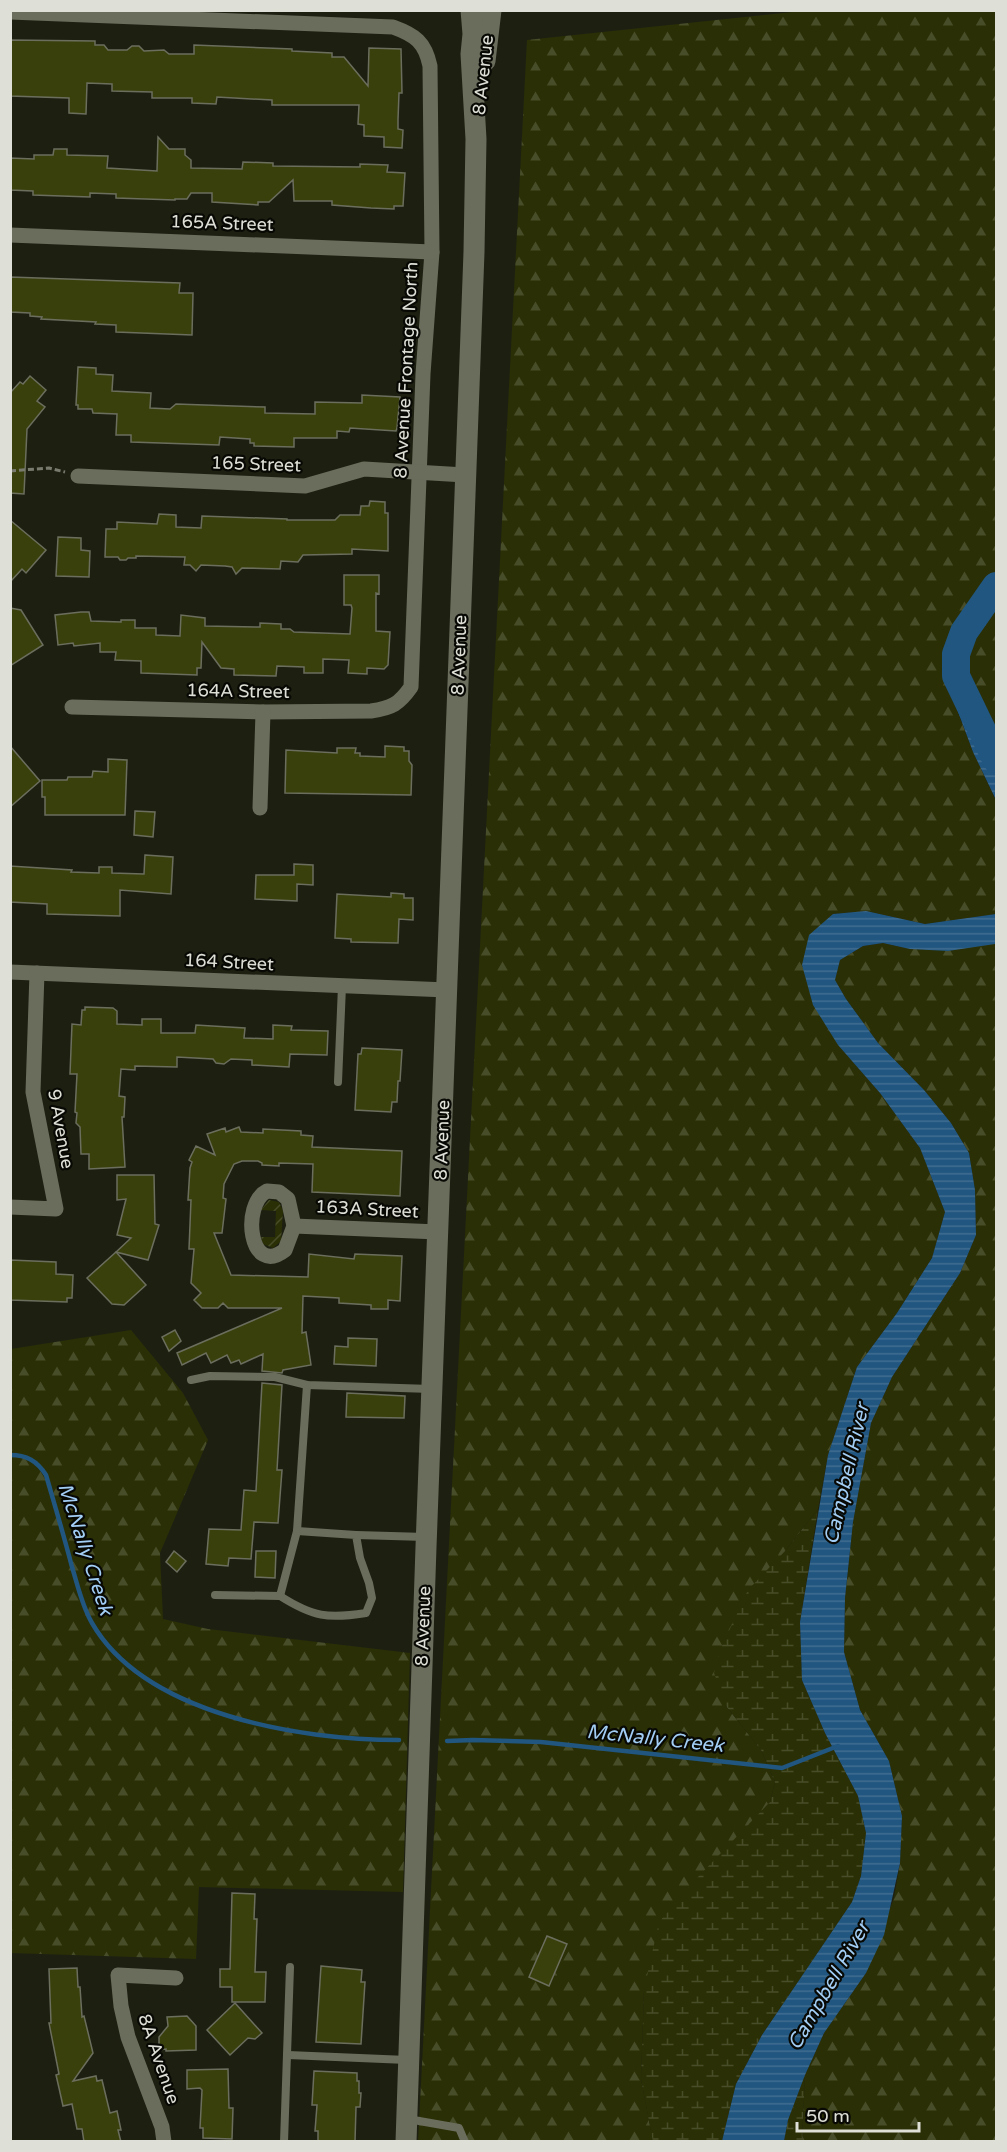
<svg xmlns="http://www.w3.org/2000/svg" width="1007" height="2152" font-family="'Varela Round',sans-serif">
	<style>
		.forest { fill: url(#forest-firs) }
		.wetland { fill: url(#wetland-marsh) }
		.garden { fill: url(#garden-furrows) }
		.water { fill: url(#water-rules) }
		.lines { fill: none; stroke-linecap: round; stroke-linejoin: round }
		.stream { stroke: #215680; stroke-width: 4.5 }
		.river { stroke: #215680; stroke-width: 28 }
		.building { fill: #3a400c; stroke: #6b6e5d; stroke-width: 1.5 }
		.path { stroke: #797b6f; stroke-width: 3; stroke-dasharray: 6 3; stroke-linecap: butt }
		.lane { stroke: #6a6d5c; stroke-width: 8 }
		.street { stroke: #6a6d5c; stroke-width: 15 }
		.secondary { stroke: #6a6d5c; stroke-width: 21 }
		.labels { text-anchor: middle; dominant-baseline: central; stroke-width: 4.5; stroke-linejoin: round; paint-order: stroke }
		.street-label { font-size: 18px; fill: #dee0d7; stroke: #080904 }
		.water-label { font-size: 20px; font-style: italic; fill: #a2cdf4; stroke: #080904 }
	</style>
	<defs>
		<pattern id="forest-firs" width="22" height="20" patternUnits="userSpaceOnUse" patternTransform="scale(1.5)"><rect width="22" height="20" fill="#2a2f05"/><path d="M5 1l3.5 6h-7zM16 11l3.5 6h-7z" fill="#484d29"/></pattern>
		<pattern id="wetland-marsh" width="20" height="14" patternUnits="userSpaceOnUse" patternTransform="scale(1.5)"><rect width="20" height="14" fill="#2a2f05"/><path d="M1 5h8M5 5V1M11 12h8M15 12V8" fill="none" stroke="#484d29"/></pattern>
		<pattern id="garden-furrows" width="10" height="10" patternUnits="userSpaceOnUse" patternTransform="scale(1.5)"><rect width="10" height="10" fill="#2a2f05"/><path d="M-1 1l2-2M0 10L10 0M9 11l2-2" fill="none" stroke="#484d29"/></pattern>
		<pattern id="water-rules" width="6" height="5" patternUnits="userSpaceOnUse" patternTransform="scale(1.5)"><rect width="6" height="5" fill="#215680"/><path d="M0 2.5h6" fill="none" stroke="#416e91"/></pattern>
	</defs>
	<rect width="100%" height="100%" fill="#1d2011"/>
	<!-- forest -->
	<g class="forest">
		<path d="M802,11H996V734L986,715L975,687L956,676L957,710L973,752L996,801V914L925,924L866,911L833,914L838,1045L880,1093L920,1148L945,1212L932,1258L897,1313L857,1367L828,1455L818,1509L786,1550L726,1706L761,1750L775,1782L770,1802L744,1831L644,1990L641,2079L653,2141L418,2142L527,40Z"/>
		<path d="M883,943L910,949L996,943V2141L802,2142L805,2075L824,2033L866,1973L894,1898L900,1863L902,1816L889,1761L860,1710L844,1652L845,1598L853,1522L871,1423L892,1377L960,1273L976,1235L975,1190L969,1153L951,1123L924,1090L878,1043L846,999L835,980L840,960L863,946Z"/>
		<path d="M131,1330L183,1393L208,1440L160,1553L163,1619L208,1629L410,1653L403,1892L199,1887L196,1959L11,1953V1349Z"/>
	</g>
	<!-- wetland -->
	<g class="wetland">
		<path d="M818,1509L800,1622L802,1680L825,1733L858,1796L866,1833L861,1876L852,1902L762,2035L736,2084L722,2141L653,2142L641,2079L644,1990L659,1922L697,1878L770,1802L775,1782L761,1750L726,1706L714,1673L721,1648L748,1590L786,1550Z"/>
		<path d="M805,2075L802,2141L784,2142L788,2120Z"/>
	</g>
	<!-- garden -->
	<path class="garden" d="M269,1200L279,1202L283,1211L281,1241L273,1248L263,1244L261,1237H275L276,1211L261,1210Z"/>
	<!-- water -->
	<g class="water">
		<path d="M956,676L975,687L986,715L996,734V800L973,752L957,709Z"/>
		<path d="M866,911L925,924L996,914V943L995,944L948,951L910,949L883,943L863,946L840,960L835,980L846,999L878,1043L924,1090L951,1123L969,1153L975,1190L976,1235L960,1273L892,1377L871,1423L853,1522L845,1598L844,1652L860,1710L889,1761L902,1816L900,1863L884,1935L866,1973L824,2033L805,2075L788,2120L784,2141H722L736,2084L762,2035L852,1902L861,1876L866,1833L858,1796L825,1733L802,1680L800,1622L828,1455L857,1367L897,1313L932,1258L945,1212L920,1148L880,1093L838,1045L813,1005L802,965L809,935L833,914Z"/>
	</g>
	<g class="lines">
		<!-- stream -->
		<g class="stream">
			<path d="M10,1455C27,1455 37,1461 46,1475C55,1506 64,1536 72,1567C78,1586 82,1606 92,1623C145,1715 301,1740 399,1740"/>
			<path d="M447,1741L473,1740L541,1742L782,1768L838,1746"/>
		</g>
		<!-- river -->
		<path class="river" d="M996,586L964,632L956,654V676L996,759"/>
	</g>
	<!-- building -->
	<g class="building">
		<path d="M10,40L95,41V45H104L108,50H127L132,46H139L144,51L164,50L169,54H194V45L292,49V51L332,53V57H344L368,86L369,48L401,49L402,93H399L398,120V129L403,130L402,148L384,147V137L364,136V125L358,124L359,105H272V100L217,97L216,104L192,103V98H152V92L112,91V84L87,83L86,114L69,113V98L10,96Z"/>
		<path d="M158,137L169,149H185V155L191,160V168L242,169L243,162L273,163V166L360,167V164L388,165L387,172L405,173L403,206H394V209L371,208L332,205V201H294L293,180L269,202H258V205L212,202V193H191L187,199H175V200L116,198V194L90,193V197L33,195V191L10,190V158L34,159V155H53L54,149H67V155L108,156L107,168L157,171Z"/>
		<path d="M10,277L180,283L179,293H193L192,335L116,332V325L95,324L96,322L41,319L42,317L30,316V313L10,312Z"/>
		<path d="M78,367L96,368V374L113,375L112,391L151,393L150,408L170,409L176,404L265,407V413L315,414V402L362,403V395L400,397L397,428L396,431L350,428L349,432L337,431V438H294V447L254,446V443H250V439L220,437L219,445L131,442V435H116L117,414L93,413L92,409H78V405H76Z"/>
		<path d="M30,376L46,390L37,401L45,407L27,429L24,494L10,493V393L20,382L23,384Z"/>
		<path d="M370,501L385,502V513H388V551L352,549V554L303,555L298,562L281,561L280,569L242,568L236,574L232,567L225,566L201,565L196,571L190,565H184L185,557L136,556V558H128L126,560H120L118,557H105L106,529H117V522L157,524L159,514L176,515V527L201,528L202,516L287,519V520H335L340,515H360L361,506H369Z"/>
		<path d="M10,520L46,550L26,573L22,569L10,582Z"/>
		<path d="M58,537L81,538V550L90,551L89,577L56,576Z"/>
		<path d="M344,575H379V594L376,593V631L390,632L388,665L384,669L367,668V674L348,673L349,660L323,659V673H304V667L277,666L276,676L234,675V669L221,668L202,642L201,668H197V675L141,673V661L115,660L116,652H100V643L74,646L73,643L58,645L55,615L81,612H89L91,621L121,622V620H135V628H156V635L180,636L181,615L205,618V626L260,627V623L281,624V629H290L294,632L350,634L352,608L351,605H344Z"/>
		<path d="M10,608L21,610L43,645L10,666Z"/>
		<path d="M10,746L40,781L10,807Z"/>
		<path d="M385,746L404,747V751H409V761L412,765L411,795L285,793L286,750L337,753V748H356L355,753H360V756L385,757Z"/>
		<path d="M108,759L127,760L125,815H45V797H42V780H67L68,777H92L93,771L108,772Z"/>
		<path d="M135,811L155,812L153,837L134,835Z"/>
		<path d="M145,855L173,857L171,894L120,890V916L47,914V904L10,902V866L72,870L71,872L99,873V867H112V873L144,874Z"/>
		<path d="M294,864L313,865V885L297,884V901L255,899L256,875H294Z"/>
		<path d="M391,893L404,894V898H413V920L399,919L398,943L351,942V939L335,938L337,894L391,897Z"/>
		<path d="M85,1007L113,1008L117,1011V1024L142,1025V1019H161V1033H195L196,1025L245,1028L244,1038L273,1039V1025L292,1026L291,1030L328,1031L327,1055L290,1054L289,1067L252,1065V1060L231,1059L224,1064L216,1063L213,1059L177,1057V1067L135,1066V1070L121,1069L119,1096L125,1097L124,1117H122L125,1167L89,1169V1154H81L80,1127L76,1123L77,1113L75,1112L77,1074H70L72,1024L81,1025L82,1010H85Z"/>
		<path d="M362,1048L402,1050L400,1081H398L397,1102H392L391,1112L355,1110L358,1054H361Z"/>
		<path d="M239,1127L241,1132L263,1133V1129L301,1131V1135L313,1136L312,1147L402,1151L400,1196L312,1192L313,1164L279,1163V1166L262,1165V1163L258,1161H242L234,1164L224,1184L223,1198L226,1199L222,1233H214L231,1275L308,1277L309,1254L354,1259L355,1254L402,1256L400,1301L388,1300V1309H371V1305L339,1303V1298L303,1296L302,1333L306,1332L311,1365L283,1370L282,1373L262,1371L263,1354L241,1364L239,1360L231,1363L227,1355L211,1363L206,1353L182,1365L177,1353L282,1308H228L223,1303L218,1308H202L194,1300L201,1293L191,1283L194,1249H189L191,1200H188L190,1168L192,1162L189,1160L196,1146L215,1155L207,1134L225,1128L226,1132Z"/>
		<path d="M117,1175H154L155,1224L159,1225L148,1260L116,1252L131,1238L117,1235L126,1199L117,1200Z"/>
		<path d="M116,1252L146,1285L124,1305L112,1304L87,1278Z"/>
		<path d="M10,1260L56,1262V1274L73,1275L72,1298H67V1302L10,1300Z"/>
		<path d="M175,1330L181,1341L169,1351L162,1337Z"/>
		<path d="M348,1338L377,1339L376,1366L334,1364L335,1346L348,1347Z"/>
		<path d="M262,1383L282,1385L277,1470H282L278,1523L254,1522L251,1559L229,1558L228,1566L206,1564L209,1529L241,1530L244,1490L256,1491Z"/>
		<path d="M347,1393L405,1396L404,1418L346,1417Z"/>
		<path d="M174,1551L186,1561L177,1572L166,1562Z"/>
		<path d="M256,1551H276L275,1578L255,1577Z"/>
		<path d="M232,1893L255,1894L254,1919H257L255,1972H266L265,2002H232V1987H220V1969H230Z"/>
		<path d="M547,1936L567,1944L549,1986L529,1977Z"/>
		<path d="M321,1966L362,1970L361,1982H365L361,2044L316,2042Z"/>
		<path d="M77,1968L78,1987H80L82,2017L84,2016L93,2053L73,2081L96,2076L97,2081L102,2080L110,2113L117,2111L121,2130H118L121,2142H84L82,2129H77L72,2104L63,2106L59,2088L56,2075L59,2074L49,2023H51L49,1969Z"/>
		<path d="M235,2003L262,2033L255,2039L248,2038L230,2055L207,2030Z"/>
		<path d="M187,2016L196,2026V2050L166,2051V2049L159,2050V2037L168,2026L167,2017Z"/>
		<path d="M228,2069L229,2108H233L232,2139L203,2138V2128H200L202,2090L200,2088L187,2089V2070Z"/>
		<path d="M314,2071L357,2073V2081H359V2093H361L360,2107H356L355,2142H318V2131H315L317,2105H312Z"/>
	</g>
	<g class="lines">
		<!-- path -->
		<path class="path" d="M10,471L49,468L65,472"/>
		<!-- lane -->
		<g class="lane">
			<path d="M338,1082L342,986"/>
			<path d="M191,1380L210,1376L275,1377L307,1385L431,1389"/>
			<path d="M356,1535L426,1537"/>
			<path d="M215,1595L280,1596L297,1531L307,1385"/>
			<path d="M280,1596C313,1617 328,1619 366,1613L372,1598L369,1583L360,1558L356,1535L297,1531"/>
			<path d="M288,2055L407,2060"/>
			<path d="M408,2119L459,2128L465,2142"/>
			<path d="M284,2142L290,1967"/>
		</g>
		<!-- street -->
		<g class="street">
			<path d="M10,12L393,27C415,35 425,42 430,66L432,252L423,374L411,687C399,704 392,708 371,711L263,712L72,707"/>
			<path d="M10,235L432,252"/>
			<path d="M78,476L305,486L364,469L465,475"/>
			<path d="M260,808L263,712"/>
			<path d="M10,972L447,990"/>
			<path d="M267,1191L279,1192L288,1199L294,1226L285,1250C249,1278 241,1204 267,1191Z"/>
			<path d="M10,1207L56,1209L33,1092L37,973"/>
			<path d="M294,1226L438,1232"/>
			<path d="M164,2142L162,2127L128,2037L121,2006L118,1975L176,1978"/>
		</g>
		<!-- secondary -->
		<g class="secondary">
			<path d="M485,61L491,10"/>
			<path d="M406,2142L426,1547L474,252L476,139L471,54L473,34L471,10"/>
		</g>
	</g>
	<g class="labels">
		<!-- street labels -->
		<g class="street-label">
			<text transform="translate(483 75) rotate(-84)">8 Avenue</text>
			<text transform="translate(222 223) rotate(2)">165A Street</text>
			<text transform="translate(406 370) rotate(-87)">8 Avenue Frontage North</text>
			<text transform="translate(256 464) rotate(2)">165 Street</text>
			<text transform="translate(459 655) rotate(-88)">8 Avenue</text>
			<text transform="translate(238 691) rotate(1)">164A Street</text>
			<text transform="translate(229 962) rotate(3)">164 Street</text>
			<text transform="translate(61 1129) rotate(80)">9 Avenue</text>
			<text transform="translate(442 1140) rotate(-88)">8 Avenue</text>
			<text transform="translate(367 1209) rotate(3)">163A Street</text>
			<text transform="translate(423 1626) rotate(-88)">8 Avenue</text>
			<text transform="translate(159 2059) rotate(71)">8A Avenue</text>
		</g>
		<!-- water labels -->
		<g class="water-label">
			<text transform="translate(847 1474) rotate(-77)">Campbell River</text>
			<text transform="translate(85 1549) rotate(72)">McNally Creek</text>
			<text transform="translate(655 1739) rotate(6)">McNally Creek</text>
			<text transform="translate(829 1986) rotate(-60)">Campbell River</text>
		</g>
	</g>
	<!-- border -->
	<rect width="1007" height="2152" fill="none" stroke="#dee0d7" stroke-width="24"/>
	<!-- scale -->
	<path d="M797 2122v9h122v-9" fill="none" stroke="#dee0d7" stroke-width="3"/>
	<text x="806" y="2122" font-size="18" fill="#dee0d7" stroke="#080904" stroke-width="4.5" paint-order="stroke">50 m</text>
</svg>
